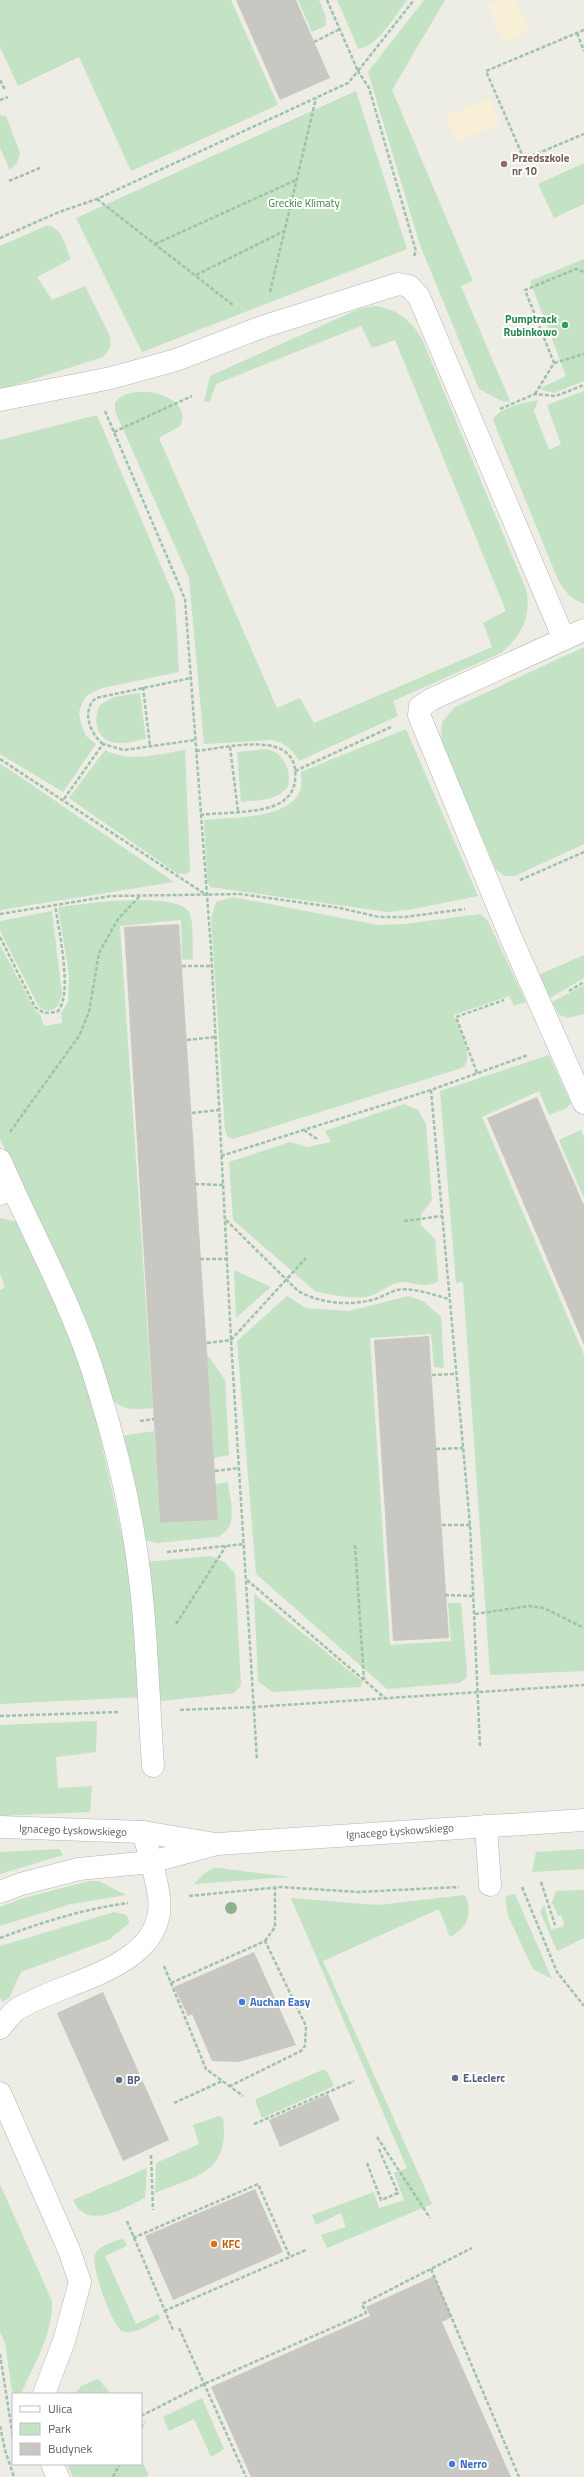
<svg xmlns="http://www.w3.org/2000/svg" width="584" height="2477" font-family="'Titillium Web',sans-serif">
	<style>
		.green { fill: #c3e3c4 }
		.sand { fill: #f7f0d6 }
		.building { fill: #c9c7c2 }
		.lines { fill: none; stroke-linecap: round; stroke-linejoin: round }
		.minor-casing { stroke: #b2b5b8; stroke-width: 23 }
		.path { stroke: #9ec3a9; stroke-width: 2.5; stroke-dasharray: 4 2; stroke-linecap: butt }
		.minor { stroke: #fff; stroke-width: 22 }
		.tree { fill: #8cb28b }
		.education-dot { fill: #8d6e63; stroke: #fff; stroke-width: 1.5 }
		.leisure-dot { fill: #2e9e5b; stroke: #fff; stroke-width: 1.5 }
		.shop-dot { fill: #3f7fe0; stroke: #fff; stroke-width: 1.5 }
		.service-dot { fill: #5c6f8a; stroke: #fff; stroke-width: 1.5 }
		.food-dot { fill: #e8710a; stroke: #fff; stroke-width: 1.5 }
		.labels { text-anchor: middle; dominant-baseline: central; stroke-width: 4; stroke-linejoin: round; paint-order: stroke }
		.education-label { font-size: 11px; font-weight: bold; fill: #785e54; stroke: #fff; text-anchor: start }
		.park-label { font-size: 11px; fill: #3d8242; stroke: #fff }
		.leisure-label { font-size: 11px; font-weight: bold; fill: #27864d; stroke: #fff; text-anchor: end }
		.street-label { font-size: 11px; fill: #5d6064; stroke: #fff }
		.shop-label { font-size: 11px; font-weight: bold; fill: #366cbe; stroke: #fff; text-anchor: start }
		.service-label { font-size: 11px; font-weight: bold; fill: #4e5e75; stroke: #fff; text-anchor: start }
		.food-label { font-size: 11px; font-weight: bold; fill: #c56008; stroke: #fff; text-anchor: start }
	</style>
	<rect width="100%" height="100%" fill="#edece5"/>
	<!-- green -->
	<g class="green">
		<path d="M0,0H231L278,105L131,171L79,57L18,86L0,47Z"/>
		<path d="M298,0H319L326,17L325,26L312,32Z"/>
		<path d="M337,0H407C397,13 375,51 358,48Z"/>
		<path d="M424,0H445L392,90L473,281L461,286L510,401L504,402L479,389L420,245L368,72Z"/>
		<path d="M356,91L407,249L142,352L76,218Z"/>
		<path d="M0,115L6,116L20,153L17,163L10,170L0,148Z"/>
		<path d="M584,163V204L554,218L538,184Z"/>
		<path d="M46,226C61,224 66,248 71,259L37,277L52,300L85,286L110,336L111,346L103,357L0,390V246Z"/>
		<path d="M584,259V381L554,393L539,389L566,376L530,281Z"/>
		<path d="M375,306C397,309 411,320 422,339L526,589C532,615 522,636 501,653L393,701L398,716L299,761C292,749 286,744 273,740L204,744L189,578L115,411V403C129,380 196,395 180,426L159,438L277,708L300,698L314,723L492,647L483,623L506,611L395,340L372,348L361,326L216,384L210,401L204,402L210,376L359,309Z"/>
		<path d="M584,391V604C571,599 565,592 558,580L493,420C498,407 525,403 538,400L534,411L549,450L561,444L547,405Z"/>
		<path d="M97,415L175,599L179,672L102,688L89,694L84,699L79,712L81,724L86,736L96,744L63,792L0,754V440Z"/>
		<path d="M584,647V844L515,876H505L496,870L441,741L442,722L455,707Z"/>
		<path d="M140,693L146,739C137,740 127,744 118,743C97,742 92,721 100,705L114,697Z"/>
		<path d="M406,729L478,896L408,910L388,912L210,887L207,880L204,820C232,817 292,820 301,788C302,783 301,777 301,772Z"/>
		<path d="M265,749C283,751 292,770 288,787C276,801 259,800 241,802L237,752Z"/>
		<path d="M105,750C129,763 159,754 185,750L190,870L187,874H178L69,798Z"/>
		<path d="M0,764L7,768L174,882L0,910Z"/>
		<path d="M233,897L378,925L404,924L480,914L488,921L526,1002L514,1006L509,996L454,1015C458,1029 476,1057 462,1068L233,1139L228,1137L225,1131L211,918L216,902Z"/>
		<path d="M110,901C127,901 184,896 190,914C194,927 192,946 193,960L182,959L181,920L120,926L153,1408C136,1410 123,1411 110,1398L36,1214L0,1139V945L35,1010L40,1014L44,1026L62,1023L61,1013L68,1002L69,975L58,907Z"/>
		<path d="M52,911L62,994L58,1006C51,1012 43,1012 38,1005L0,931V921Z"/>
		<path d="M584,955V978L550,998L538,975Z"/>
		<path d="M584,985V1014L568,1018L559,1015L552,1002Z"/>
		<path d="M549,1055L571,1103L567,1108L549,1115L539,1091L482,1117L584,1355V1671L490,1675L463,1282L456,1283L440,1091Z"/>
		<path d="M404,1104L418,1110L426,1124L432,1200L421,1214V1225L435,1239L438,1274L437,1282C420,1289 416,1282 401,1282C390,1283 381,1293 370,1296C354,1300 331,1295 315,1291L233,1220L229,1162L290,1142L307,1147L331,1142L325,1131Z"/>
		<path d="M581,1130L584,1137V1198L559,1140Z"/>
		<path d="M0,1218L18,1222L74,1346L90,1392L134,1589L144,1697L0,1704V1290L5,1287L0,1274Z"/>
		<path d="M234,1270L271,1287L236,1318Z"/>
		<path d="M287,1296L306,1308L349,1311L408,1296L423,1301L441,1317L444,1368L434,1367L431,1334L370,1338L390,1645L451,1641L448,1603H461L467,1672L466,1678L459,1683L387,1689L256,1574L237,1341Z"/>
		<path d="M207,1354L225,1380L229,1455L214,1458Z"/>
		<path d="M154,1431L160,1523L218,1520L215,1484L228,1482C230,1502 240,1527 217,1537L158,1543L145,1540L121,1436Z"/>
		<path d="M211,1556L224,1562L235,1573L241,1685L234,1693L162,1701L155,1688L145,1562Z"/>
		<path d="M254,1594L362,1681L361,1687L272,1692L258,1681Z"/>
		<path d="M97,1721L96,1752L56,1757L58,1788L92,1786L90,1812L0,1816V1725Z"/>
		<path d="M60,1849L63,1855L0,1874V1852Z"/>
		<path d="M584,1849V1869L532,1872L536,1852Z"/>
		<path d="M214,1868H219L289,1877L194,1884L205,1873Z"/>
		<path d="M89,1881H99L126,1895L71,1904L0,1926V1907L20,1899Z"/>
		<path d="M584,1890V1938L557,1951L540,1911L544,1906L546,1907L545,1908L551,1929L563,1927L564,1923L561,1915L558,1916L553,1904L551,1905L556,1891Z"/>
		<path d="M515,1894L552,1979L533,1969L508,1916L505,1897Z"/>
		<path d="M465,1895C473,1914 468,1927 450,1937L439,1909L323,1961L432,2204L327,2248L321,2235L346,2227L341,2213L316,2225L312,2215L374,2192L379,2208L404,2200L394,2173L407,2168L291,1898L378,1905Z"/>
		<path d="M114,1912L127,1915L129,1923L110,1939L21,1972L9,1998L2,2002L0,1996V1946Z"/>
		<path d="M322,2070H326L334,2086L262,2118L256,2103V2099Z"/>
		<path d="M219,2116L223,2118C230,2173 197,2176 155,2193L156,2163L199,2144L193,2125Z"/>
		<path d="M147,2168L145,2198C129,2205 97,2226 80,2210C77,2208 75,2203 73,2200Z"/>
		<path d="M0,2184L52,2301C53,2334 34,2364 21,2394H13V2398L5,2343L0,2332Z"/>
		<path d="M123,2238L127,2246L105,2256L136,2324L158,2314L160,2319C150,2324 134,2336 122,2331C112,2326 90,2264 95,2255C99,2245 114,2242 123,2238Z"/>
		<path d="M98,2379L111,2394H75L81,2386Z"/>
		<path d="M202,2398L224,2449L211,2457L194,2419L169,2431L163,2417Z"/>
		<path d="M141,2459L149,2475L145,2477H73L67,2464H141Z"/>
	</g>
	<!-- sand -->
	<g class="sand">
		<path d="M501,0H516L530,31L504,43L487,6Z"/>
		<path d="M490,98L500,124L457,142L445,116Z"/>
	</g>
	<!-- building -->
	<g class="building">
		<path d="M236,0H296L330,78L280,100Z"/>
		<path d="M179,924L218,1520L160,1523L124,927Z"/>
		<path d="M537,1097L584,1205V1345L487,1118Z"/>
		<path d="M429,1336L449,1638L393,1641L374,1340Z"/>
		<path d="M254,1952L296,2045L239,2062L212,2061L192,2014L188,2016L174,1987Z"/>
		<path d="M103,1992L169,2140L123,2161L57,2013Z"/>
		<path d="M328,2094L340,2120L280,2147L269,2120Z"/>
		<path d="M255,2189L283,2252L173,2300L145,2236Z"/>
		<path d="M434,2276L452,2317L442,2322L511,2477H251L211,2387L370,2316L366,2307Z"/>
	</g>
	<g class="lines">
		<!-- minor casing -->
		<g class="minor-casing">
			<g id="minor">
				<path d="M0,400L111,378L176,360L262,327L398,284L409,286L419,297L564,639"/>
				<path d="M584,630L432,699L420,707L419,715L511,938L584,1103"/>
				<path d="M0,1160L13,1189L0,1194"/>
				<path d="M13,1189C43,1254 78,1319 98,1388C115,1442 129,1500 137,1556C147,1625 148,1696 153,1766"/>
				<path d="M486,1826L490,1885"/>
				<path d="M0,1827L143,1832L210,1843"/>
				<path d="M0,1892L21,1884L79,1869L151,1862L217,1844L584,1820"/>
				<path d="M0,2028C5,2023 10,2014 16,2010C60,1981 168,1969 159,1897C156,1875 149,1853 143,1832"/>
				<path d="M0,2093L69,2250L80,2282L64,2341L44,2394"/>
				<path d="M52,2464L58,2477"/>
			</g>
		</g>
		<!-- path -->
		<g class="path">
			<path d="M327,0L358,71L414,0"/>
			<path d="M584,30L486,71L524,159L584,134"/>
			<path d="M577,33L584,51"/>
			<path d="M314,42L340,29"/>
			<path d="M0,80L5,90"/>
			<path d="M0,100L8,97"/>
			<path d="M9,181L40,168"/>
			<path d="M97,199L233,305"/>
			<path d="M0,238L59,212L97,199L348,83L358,71L369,88L416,251L414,256"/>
			<path d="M155,244L296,180"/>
			<path d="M196,275L284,231"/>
			<path d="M270,292L316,98"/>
			<path d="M554,363L584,354"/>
			<path d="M535,394L554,363L525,290L576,269L584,272"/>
			<path d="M500,409L535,394L556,396L584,385"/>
			<path d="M105,411L185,599L211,949L231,1340L257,1760"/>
			<path d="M114,432L192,396"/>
			<path d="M143,687L150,746"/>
			<path d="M103,744C90,734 81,710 96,698L191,678"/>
			<path d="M230,747L238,811"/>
			<path d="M196,751C226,748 301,727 295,780C294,792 287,800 276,805C253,814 224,812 200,815"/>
			<path d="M0,759L205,894"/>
			<path d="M295,771L391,727"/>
			<path d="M64,799L103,744L124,750L195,740"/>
			<path d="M520,880L584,852"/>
			<path d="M0,914L111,896L240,894L340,908L379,917H405L465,909"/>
			<path d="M0,937L35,1007L44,1013L57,1012C74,995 58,928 55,904"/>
			<path d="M182,966H211"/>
			<path d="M569,991L584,982"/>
			<path d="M187,1040L215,1037"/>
			<path d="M477,1073L456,1017L504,1000"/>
			<path d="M431,1090L470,1525L480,1746"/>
			<path d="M192,1113L218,1110"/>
			<path d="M304,1130L317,1139"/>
			<path d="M10,1132L79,1036L89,1012L99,953L118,919L140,896"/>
			<path d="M221,1156L431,1090L528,1055"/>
			<path d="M195,1184L223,1185"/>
			<path d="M226,1220L298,1291C320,1303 347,1306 372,1300C381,1298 389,1292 397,1290C413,1287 434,1295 449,1299"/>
			<path d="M404,1221L442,1216"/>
			<path d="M200,1259H228"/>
			<path d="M207,1343L231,1340L306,1258"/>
			<path d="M432,1375L457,1374"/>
			<path d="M140,1421L154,1419"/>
			<path d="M436,1449L463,1448"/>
			<path d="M215,1471L240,1468"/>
			<path d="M442,1525H470"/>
			<path d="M355,1545L364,1680"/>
			<path d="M167,1552L245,1544"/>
			<path d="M247,1580L385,1698"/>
			<path d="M445,1595L473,1596"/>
			<path d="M475,1614L529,1606L544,1608L584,1628"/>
			<path d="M176,1624L226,1546"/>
			<path d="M180,1710L255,1707L584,1685"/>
			<path d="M0,1716L119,1712"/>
			<path d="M541,1882L555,1925"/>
			<path d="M522,1887L557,1972L584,2006"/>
			<path d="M189,1896L281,1887L358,1892L459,1887"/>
			<path d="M0,1938C42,1922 84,1909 128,1903"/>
			<path d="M265,1941L275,1927V1888"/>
			<path d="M164,1966L206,2069L243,2096"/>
			<path d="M171,1983L265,1941L306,2026L305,2046L301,2051L230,2086"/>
			<path d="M174,2103L222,2081"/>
			<path d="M254,2124L354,2081"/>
			<path d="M377,2137L430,2218"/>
			<path d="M151,2155L153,2210"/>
			<path d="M367,2163L381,2200L398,2193L378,2147"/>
			<path d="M127,2221L173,2330"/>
			<path d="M133,2238L258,2184L290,2257"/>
			<path d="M431,2269L519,2477"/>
			<path d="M164,2311L306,2250"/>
			<path d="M179,2328L246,2477"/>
			<path d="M0,2354L13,2438"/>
			<path d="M141,2416L204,2384L366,2313L362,2304L472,2248"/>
			<path d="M0,2426L5,2450L14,2477"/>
			<path d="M141,2428L144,2422"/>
			<path d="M113,2477L120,2464"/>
		</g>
		<!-- minor -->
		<use href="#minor" class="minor"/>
	</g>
	<!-- trees -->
	<circle class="tree" cx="231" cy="1908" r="6"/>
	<!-- markers -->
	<circle class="education-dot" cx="504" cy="164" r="4"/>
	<circle class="leisure-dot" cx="565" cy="325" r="4"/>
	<g class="shop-dot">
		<circle cx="242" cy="2002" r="4"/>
		<circle cx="452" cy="2464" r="4"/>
	</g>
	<g class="service-dot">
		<circle cx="455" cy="2078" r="4"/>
		<circle cx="119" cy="2080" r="4"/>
	</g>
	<circle class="food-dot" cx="214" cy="2244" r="4"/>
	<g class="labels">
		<!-- education labels -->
		<g class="education-label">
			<text x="512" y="158">Przedszkole<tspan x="512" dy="13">nr 10</tspan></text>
		</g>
		<!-- park labels -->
		<g class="park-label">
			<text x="304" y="203">Greckie Klimaty</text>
		</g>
		<!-- leisure labels -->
		<g class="leisure-label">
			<text x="557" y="319">Pumptrack<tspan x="557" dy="13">Rubinkowo</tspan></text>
		</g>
		<!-- street labels -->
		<g class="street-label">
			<text transform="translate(73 1830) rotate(2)">Ignacego Łyskowskiego</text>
			<text transform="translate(400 1831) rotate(-4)">Ignacego Łyskowskiego</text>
		</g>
		<!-- shop labels -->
		<g class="shop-label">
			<text x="250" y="2002">Auchan Easy</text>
			<text x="460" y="2464">Nerro</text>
		</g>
		<!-- service labels -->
		<g class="service-label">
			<text x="463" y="2078">E.Leclerc</text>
			<text x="127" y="2080">BP</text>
		</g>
		<!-- food labels -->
		<g class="food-label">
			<text x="222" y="2244">KFC</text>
		</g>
	</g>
	<!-- legend -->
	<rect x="12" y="2393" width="130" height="72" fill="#ffffff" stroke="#bebfc1"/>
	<rect x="20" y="2406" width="20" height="6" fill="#ffffff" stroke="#bebfc1"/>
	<text x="48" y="2413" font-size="12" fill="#5d6064">Ulica</text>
	<rect x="20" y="2423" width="20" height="12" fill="#c3e3c4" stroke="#bebfc1"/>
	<text x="48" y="2433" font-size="12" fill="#5d6064">Park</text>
	<rect x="20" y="2443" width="20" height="12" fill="#c9c7c2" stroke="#bebfc1"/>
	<text x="48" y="2453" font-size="12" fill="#5d6064">Budynek</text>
</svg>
